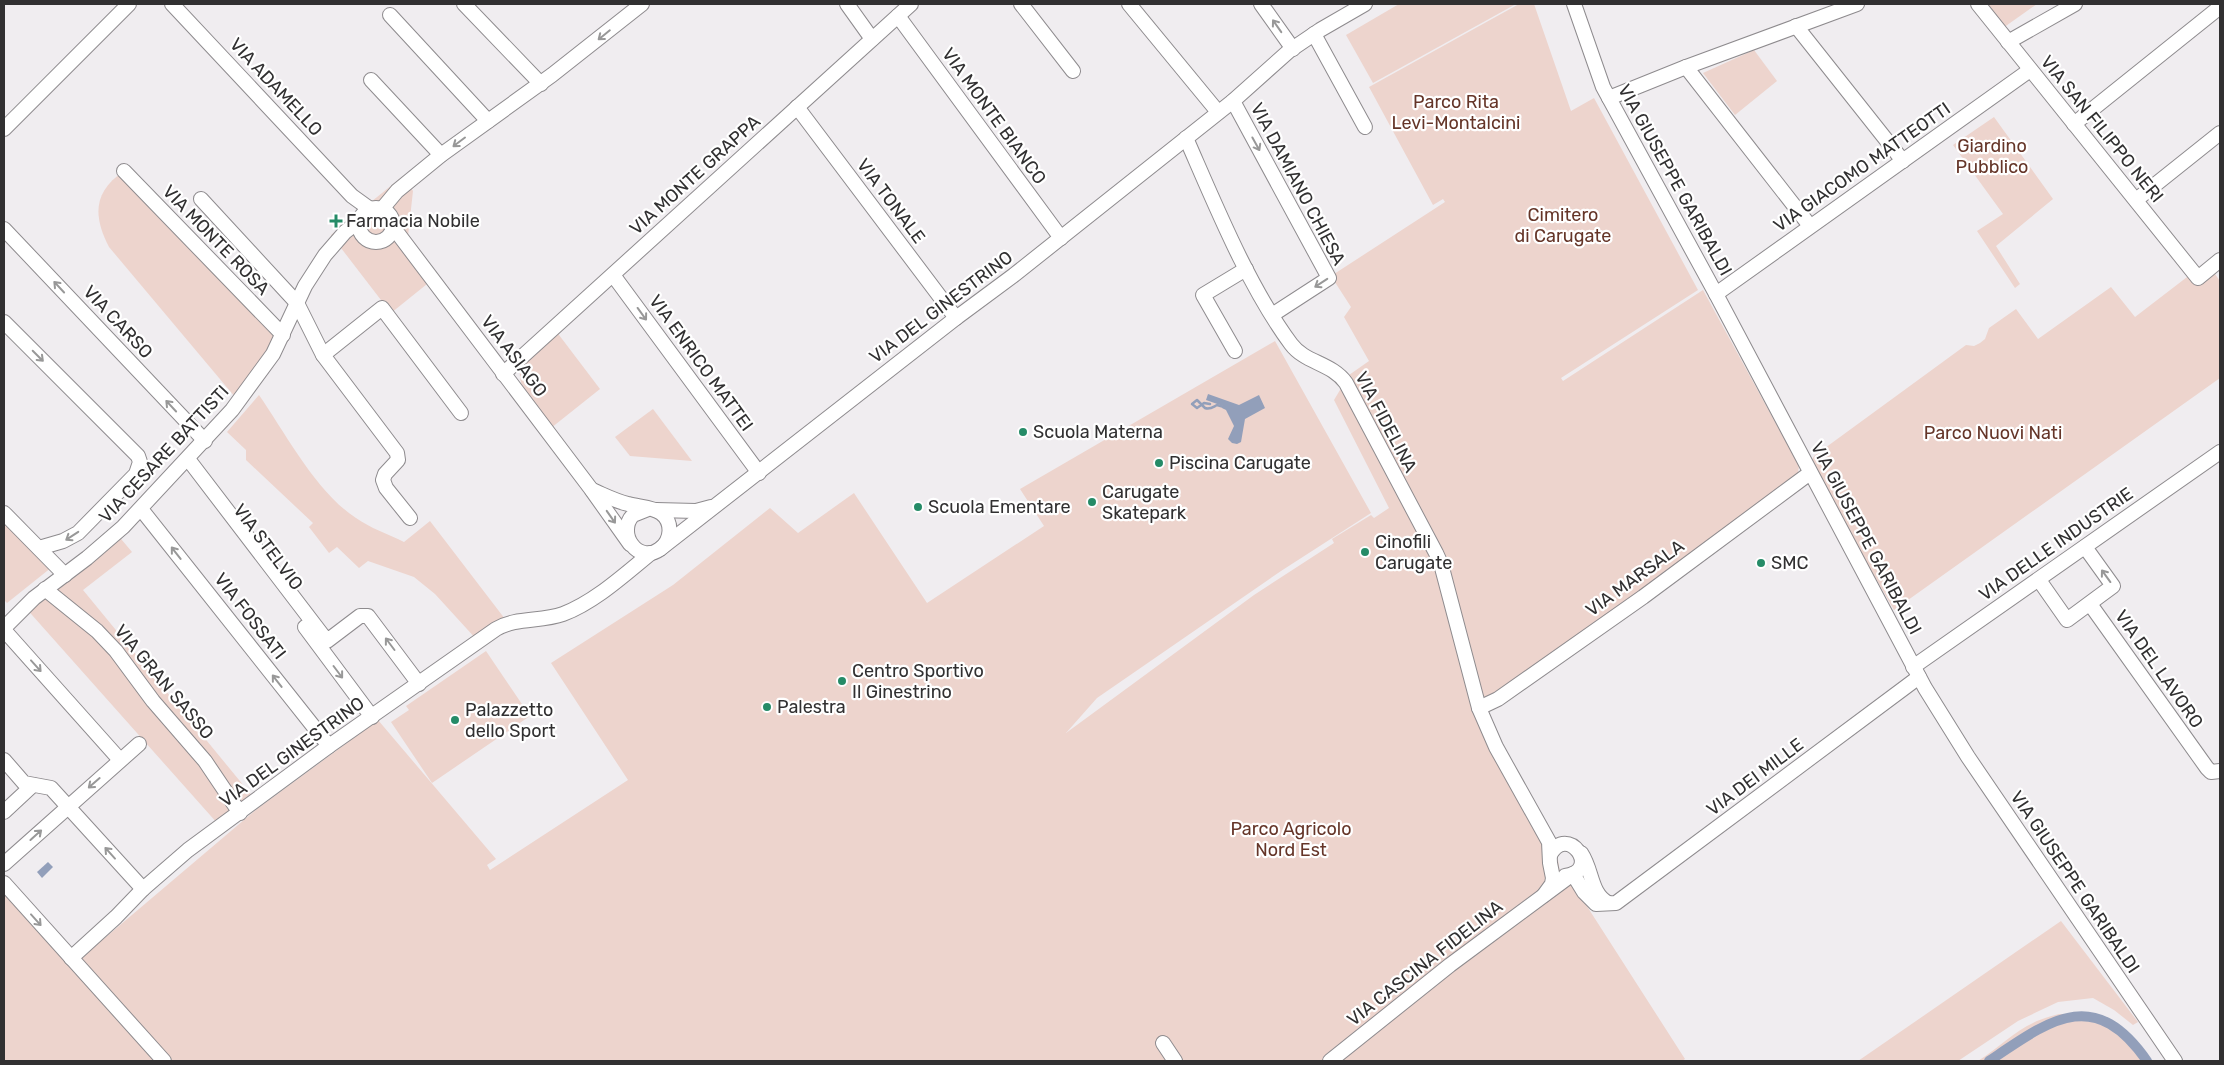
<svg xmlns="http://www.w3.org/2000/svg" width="2224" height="1065" font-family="Rubik,sans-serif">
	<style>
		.green { fill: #edd4cd }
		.water { fill: #929fba }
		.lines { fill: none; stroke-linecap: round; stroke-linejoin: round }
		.stream { stroke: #929fba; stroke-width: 2.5 }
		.canal { stroke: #929fba; stroke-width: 10 }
		.minor-casing { stroke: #8e8b8e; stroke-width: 16 }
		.minor { stroke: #fff; stroke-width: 14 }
		.oneway { stroke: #989898 }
		.poi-dot { fill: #258b67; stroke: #fff; stroke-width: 2 }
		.labels { text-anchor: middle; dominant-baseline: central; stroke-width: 4.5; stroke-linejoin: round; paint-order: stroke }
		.street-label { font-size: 18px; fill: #313031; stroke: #fff }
		.park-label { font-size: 18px; fill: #653528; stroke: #fff }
		.poi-label { font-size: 18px; fill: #313031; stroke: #fff; text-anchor: start }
	</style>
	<rect width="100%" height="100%" fill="#f0edf0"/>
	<!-- green -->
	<g class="green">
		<path d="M1399,4H1516L1373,83L1346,35Z"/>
		<path d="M1519,4H1534L1571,111L1594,98L1698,290L1561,378L1563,381L1703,290L1799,466L1797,479L1474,709L1509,786L1558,860L1560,872L1569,884L1574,886L1685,1059L1682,1061H4V879L80,959L257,809L378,720L496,859L487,865L490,870L628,780L551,663L673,585L770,508L798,533L854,493L927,603L1044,526L1020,489L1275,341L1371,513L1281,571L1097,698L1066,733L1254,595L1334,543L1332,539L1371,515L1374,518L1389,508L1334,400L1349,375L1369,361L1344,317L1351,307L1331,276L1445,202L1443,199L1433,205L1369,87Z"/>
		<path d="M1986,4H2037L2003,28Z"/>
		<path d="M1754,50L1777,81L1735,115L1703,73Z"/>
		<path d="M1994,117L2053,199L1996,246L2020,284L2015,288L1977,231L2003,214L1953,145Z"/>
		<path d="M124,171L278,336L235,397L109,247C93,216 93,192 124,171Z"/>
		<path d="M403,176L413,191L408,236L432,280L391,313L331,235L359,212L352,197L366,206Z"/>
		<path d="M2191,274L2200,285L2215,274L2220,281V378L1894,610L1812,468V460L1814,456L1966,345L1974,346L1980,343L1985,339L1989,328L2016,309L2038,339L2111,287L2135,317Z"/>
		<path d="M556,331L600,389L551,428C540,412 514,388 521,367C525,358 548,339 556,331Z"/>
		<path d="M259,395C286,434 316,492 356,518C370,528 388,534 404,542L430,521L505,619L477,640L435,594L414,577L368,561L359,568L337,547L329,553L309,527L313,523L246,460V450L227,432Z"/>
		<path d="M653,409L692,461L630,456L615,437Z"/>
		<path d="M4,518L52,567L7,603L4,600Z"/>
		<path d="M116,533L132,552L83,590L253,797L218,824L24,606Z"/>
		<path d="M486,651L530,716L432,783L391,722L409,710L406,706Z"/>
		<path d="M2061,921L2138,1022L2133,1025L2114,1010L2093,998L2058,1002L2018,1021L1958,1061H1858Z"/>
		<path d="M2059,1014C2105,1013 2117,1027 2143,1061H1978C2009,1041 2020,1023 2059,1014Z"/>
	</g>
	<!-- water -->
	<g class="water">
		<path d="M1208,394L1239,405L1259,395L1265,408L1245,419L1241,442L1237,444L1232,443L1228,439L1234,426L1226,410L1222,408L1223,406L1206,400Z"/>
		<path d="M48,862L53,867L42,878L37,872Z"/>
	</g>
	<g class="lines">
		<!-- stream -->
		<path class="stream" d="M1210,404L1204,403L1197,408L1192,404L1197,400L1205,408C1210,410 1213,407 1217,405L1224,407"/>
		<!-- canal -->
		<path class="canal" d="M1989,1061C2050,1020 2094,985 2147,1061"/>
		<!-- minor casing -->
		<g class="minor-casing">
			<g id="minor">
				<path d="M172,4L352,196L370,209"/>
				<path d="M464,4L541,84"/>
				<path d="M847,4L872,39"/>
				<path d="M1021,4L1073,71"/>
				<path d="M1129,4L1218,112"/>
				<path d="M1261,4L1293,49"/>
				<path d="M1574,4L1603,87L1716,294L1925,688L1968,757L2175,1061"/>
				<path d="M1978,4L2198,278L2220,260"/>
				<path d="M390,15L488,121"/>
				<path d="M898,16L1061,238"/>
				<path d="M1796,26L1903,161"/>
				<path d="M1314,34L1365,127"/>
				<path d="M2008,42L2075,4"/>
				<path d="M1686,67L1810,226"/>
				<path d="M371,80L441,155"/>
				<path d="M1609,98L1686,67L1857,4"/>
				<path d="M1233,101L1329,278L1272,315"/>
				<path d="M797,107L956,318"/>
				<path d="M2074,124L2220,7"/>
				<path d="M4,129L129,4"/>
				<path d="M1186,138C1215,204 1248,286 1291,344C1305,363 1332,363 1346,383L1436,553L1441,564L1479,708L1496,747L1549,842L1550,863L1553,878L1552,884L1544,895"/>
				<path d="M124,171L283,335"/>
				<path d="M201,199L297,303L323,355L397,453L398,460L385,474L383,480L386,488L410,518"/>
				<path d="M2136,200L2220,133"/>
				<circle cx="376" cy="225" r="17"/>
				<path d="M382,209L397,191L441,155L552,75L642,4"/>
				<path d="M393,227L591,489L630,544"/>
				<path d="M4,229L205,441"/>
				<path d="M613,275L759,473"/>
				<path d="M1716,294L2030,70"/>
				<path d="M4,322L138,456L140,462L136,474L78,533L63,541L39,548"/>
				<path d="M1235,351L1203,295L1246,269"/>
				<path d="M323,355L382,308L461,413"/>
				<path d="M503,374L911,4"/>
				<path d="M188,459L327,641L360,616H368L419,684"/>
				<path d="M592,490C604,495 615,501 628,504C638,507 652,507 661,513C673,522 672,540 660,549C638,565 616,533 633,515L648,509"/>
				<path d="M141,509L329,746"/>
				<path d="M656,510L696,511L711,507"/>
				<path d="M4,513L65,575"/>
				<path d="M660,549L956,318L1014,275L1233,101L1289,51L1320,30L1365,4"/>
				<path d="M2039,580L2067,620L2113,586L2085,547"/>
				<path d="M45,589L97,631L116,651L153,701L205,761L240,813"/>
				<path d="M2090,604L2207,768L2211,772L2220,771"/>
				<path d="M305,627L372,717"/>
				<path d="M4,628L34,598L87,558L123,527L232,410L273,354L305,286L325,255L345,232L359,221"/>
				<path d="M4,630L120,760"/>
				<path d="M1913,667L2220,452"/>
				<path d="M1479,708L1498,699L1643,597L1810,473"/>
				<path d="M4,760L24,783L51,788L143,889"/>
				<path d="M4,812L33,785"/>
				<path d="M1581,853C1593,871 1590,893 1608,903"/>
				<path d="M1550,855C1567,822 1603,871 1565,876"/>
				<path d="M4,864L139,744"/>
				<path d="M1573,874L1584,892L1596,904L1616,903L1919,677"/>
				<path d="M4,883L164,1061"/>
				<path d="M71,958L116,917L143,889L188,850L329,746L496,629C516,617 541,622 563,614C595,602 625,574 651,553"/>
				<path d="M1163,1043L1175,1061"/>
				<path d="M1330,1061L1450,965L1570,876"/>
			</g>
		</g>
		<!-- minor -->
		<use href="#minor" class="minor"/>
	</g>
	<!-- one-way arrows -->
	<defs><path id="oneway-shaft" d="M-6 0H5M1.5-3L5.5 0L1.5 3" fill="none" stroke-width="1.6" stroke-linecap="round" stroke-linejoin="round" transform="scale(1.25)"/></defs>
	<g class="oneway">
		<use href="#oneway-shaft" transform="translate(1277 26) rotate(-125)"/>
		<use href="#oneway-shaft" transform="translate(604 35) rotate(141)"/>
		<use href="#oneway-shaft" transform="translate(459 142) rotate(143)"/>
		<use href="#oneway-shaft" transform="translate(1256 144) rotate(61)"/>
		<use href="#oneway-shaft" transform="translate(1321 283) rotate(147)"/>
		<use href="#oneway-shaft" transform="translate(59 287) rotate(-133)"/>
		<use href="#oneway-shaft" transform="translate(642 314) rotate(54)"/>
		<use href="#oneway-shaft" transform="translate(38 356) rotate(45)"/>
		<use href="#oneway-shaft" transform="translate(171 406) rotate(-133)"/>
		<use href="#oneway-shaft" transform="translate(611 517) rotate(55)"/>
		<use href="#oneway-shaft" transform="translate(72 536) rotate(147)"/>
		<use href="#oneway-shaft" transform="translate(176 553) rotate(-128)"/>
		<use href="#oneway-shaft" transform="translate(2106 576) rotate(-126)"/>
		<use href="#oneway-shaft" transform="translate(390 644) rotate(-127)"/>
		<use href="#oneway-shaft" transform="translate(36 666) rotate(48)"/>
		<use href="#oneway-shaft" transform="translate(338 672) rotate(53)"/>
		<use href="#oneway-shaft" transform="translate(277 681) rotate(-128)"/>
		<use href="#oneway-shaft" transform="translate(94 783) rotate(139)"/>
		<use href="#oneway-shaft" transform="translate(36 835) rotate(-42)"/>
		<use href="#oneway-shaft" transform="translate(110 853) rotate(-132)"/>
		<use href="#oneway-shaft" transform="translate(36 920) rotate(48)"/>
	</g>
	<!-- markers -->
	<g class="poi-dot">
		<path d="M333.5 213.5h5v5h5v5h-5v5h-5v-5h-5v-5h5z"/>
		<circle cx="1023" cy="432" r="5"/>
		<circle cx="1159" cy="463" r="5"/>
		<circle cx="1092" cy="502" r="5"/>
		<circle cx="918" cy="507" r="5"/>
		<circle cx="1365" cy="552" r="5"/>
		<circle cx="1761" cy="563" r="5"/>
		<circle cx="842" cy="681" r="5"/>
		<circle cx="767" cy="707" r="5"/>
		<circle cx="455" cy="720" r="5"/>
	</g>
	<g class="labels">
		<!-- street labels -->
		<g class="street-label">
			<text transform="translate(276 87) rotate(47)">VIA ADAMELLO</text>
			<text transform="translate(994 116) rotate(54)">VIA MONTE BIANCO</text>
			<text transform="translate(2102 129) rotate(51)">VIA SAN FILIPPO NERI</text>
			<text transform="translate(1862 167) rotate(-35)">VIA GIACOMO MATTEOTTI</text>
			<text transform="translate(695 175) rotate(-42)">VIA MONTE GRAPPA</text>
			<text transform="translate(1675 180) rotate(61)">VIA GIUSEPPE GARIBALDI</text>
			<text transform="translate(1298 184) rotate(62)">VIA DAMIANO CHIESA</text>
			<text transform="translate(891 201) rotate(53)">VIA TONALE</text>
			<text transform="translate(216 240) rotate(46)">VIA MONTE ROSA</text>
			<text transform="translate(941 307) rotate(-37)">VIA DEL GINESTRINO</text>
			<text transform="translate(118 322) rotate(47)">VIA CARSO</text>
			<text transform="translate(514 356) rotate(53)">VIA ASIAGO</text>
			<text transform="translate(701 363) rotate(54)">VIA ENRICO MATTEI</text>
			<text transform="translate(1386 422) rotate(62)">VIA FIDELINA</text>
			<text transform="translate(164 454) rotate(-47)">VIA CESARE BATTISTI</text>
			<text transform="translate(1866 538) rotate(62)">VIA GIUSEPPE GARIBALDI</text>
			<text transform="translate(2056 544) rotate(-35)">VIA DELLE INDUSTRIE</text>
			<text transform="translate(268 547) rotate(53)">VIA STELVIO</text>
			<text transform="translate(1635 578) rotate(-36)">VIA MARSALA</text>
			<text transform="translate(250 616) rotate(52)">VIA FOSSATI</text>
			<text transform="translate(2159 669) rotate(55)">VIA DEL LAVORO</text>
			<text transform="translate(164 682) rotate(50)">VIA GRAN SASSO</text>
			<text transform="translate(292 752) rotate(-36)">VIA DEL GINESTRINO</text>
			<text transform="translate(1755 777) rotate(-37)">VIA DEI MILLE</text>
			<text transform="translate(2075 882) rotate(56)">VIA GIUSEPPE GARIBALDI</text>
			<text transform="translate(1425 963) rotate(-38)">VIA CASCINA FIDELINA</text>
		</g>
		<!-- park labels -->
		<g class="park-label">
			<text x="1456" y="102">Parco Rita<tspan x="1456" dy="21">Levi-Montalcini</tspan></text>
			<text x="1992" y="146">Giardino<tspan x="1992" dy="21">Pubblico</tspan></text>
			<text x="1563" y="215">Cimitero<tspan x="1563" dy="21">di Carugate</tspan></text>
			<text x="1993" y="433">Parco Nuovi Nati</text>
			<text x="1291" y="829">Parco Agricolo<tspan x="1291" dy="21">Nord Est</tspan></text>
		</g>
		<!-- poi labels -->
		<g class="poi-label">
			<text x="346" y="221">Farmacia Nobile</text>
			<text x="1033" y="432">Scuola Materna</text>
			<text x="1169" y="463">Piscina Carugate</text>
			<text x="1102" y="492">Carugate<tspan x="1102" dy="21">Skatepark</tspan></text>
			<text x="928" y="507">Scuola Ementare</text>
			<text x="1375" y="542">Cinofili<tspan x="1375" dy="21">Carugate</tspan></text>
			<text x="1771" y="563">SMC</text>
			<text x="852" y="671">Centro Sportivo<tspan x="852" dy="21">Il Ginestrino</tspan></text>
			<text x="777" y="707">Palestra</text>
			<text x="465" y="710">Palazzetto<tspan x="465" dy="21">dello Sport</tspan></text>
		</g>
	</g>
	<!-- border -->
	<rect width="2224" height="1065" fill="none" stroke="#313031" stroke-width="10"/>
</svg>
